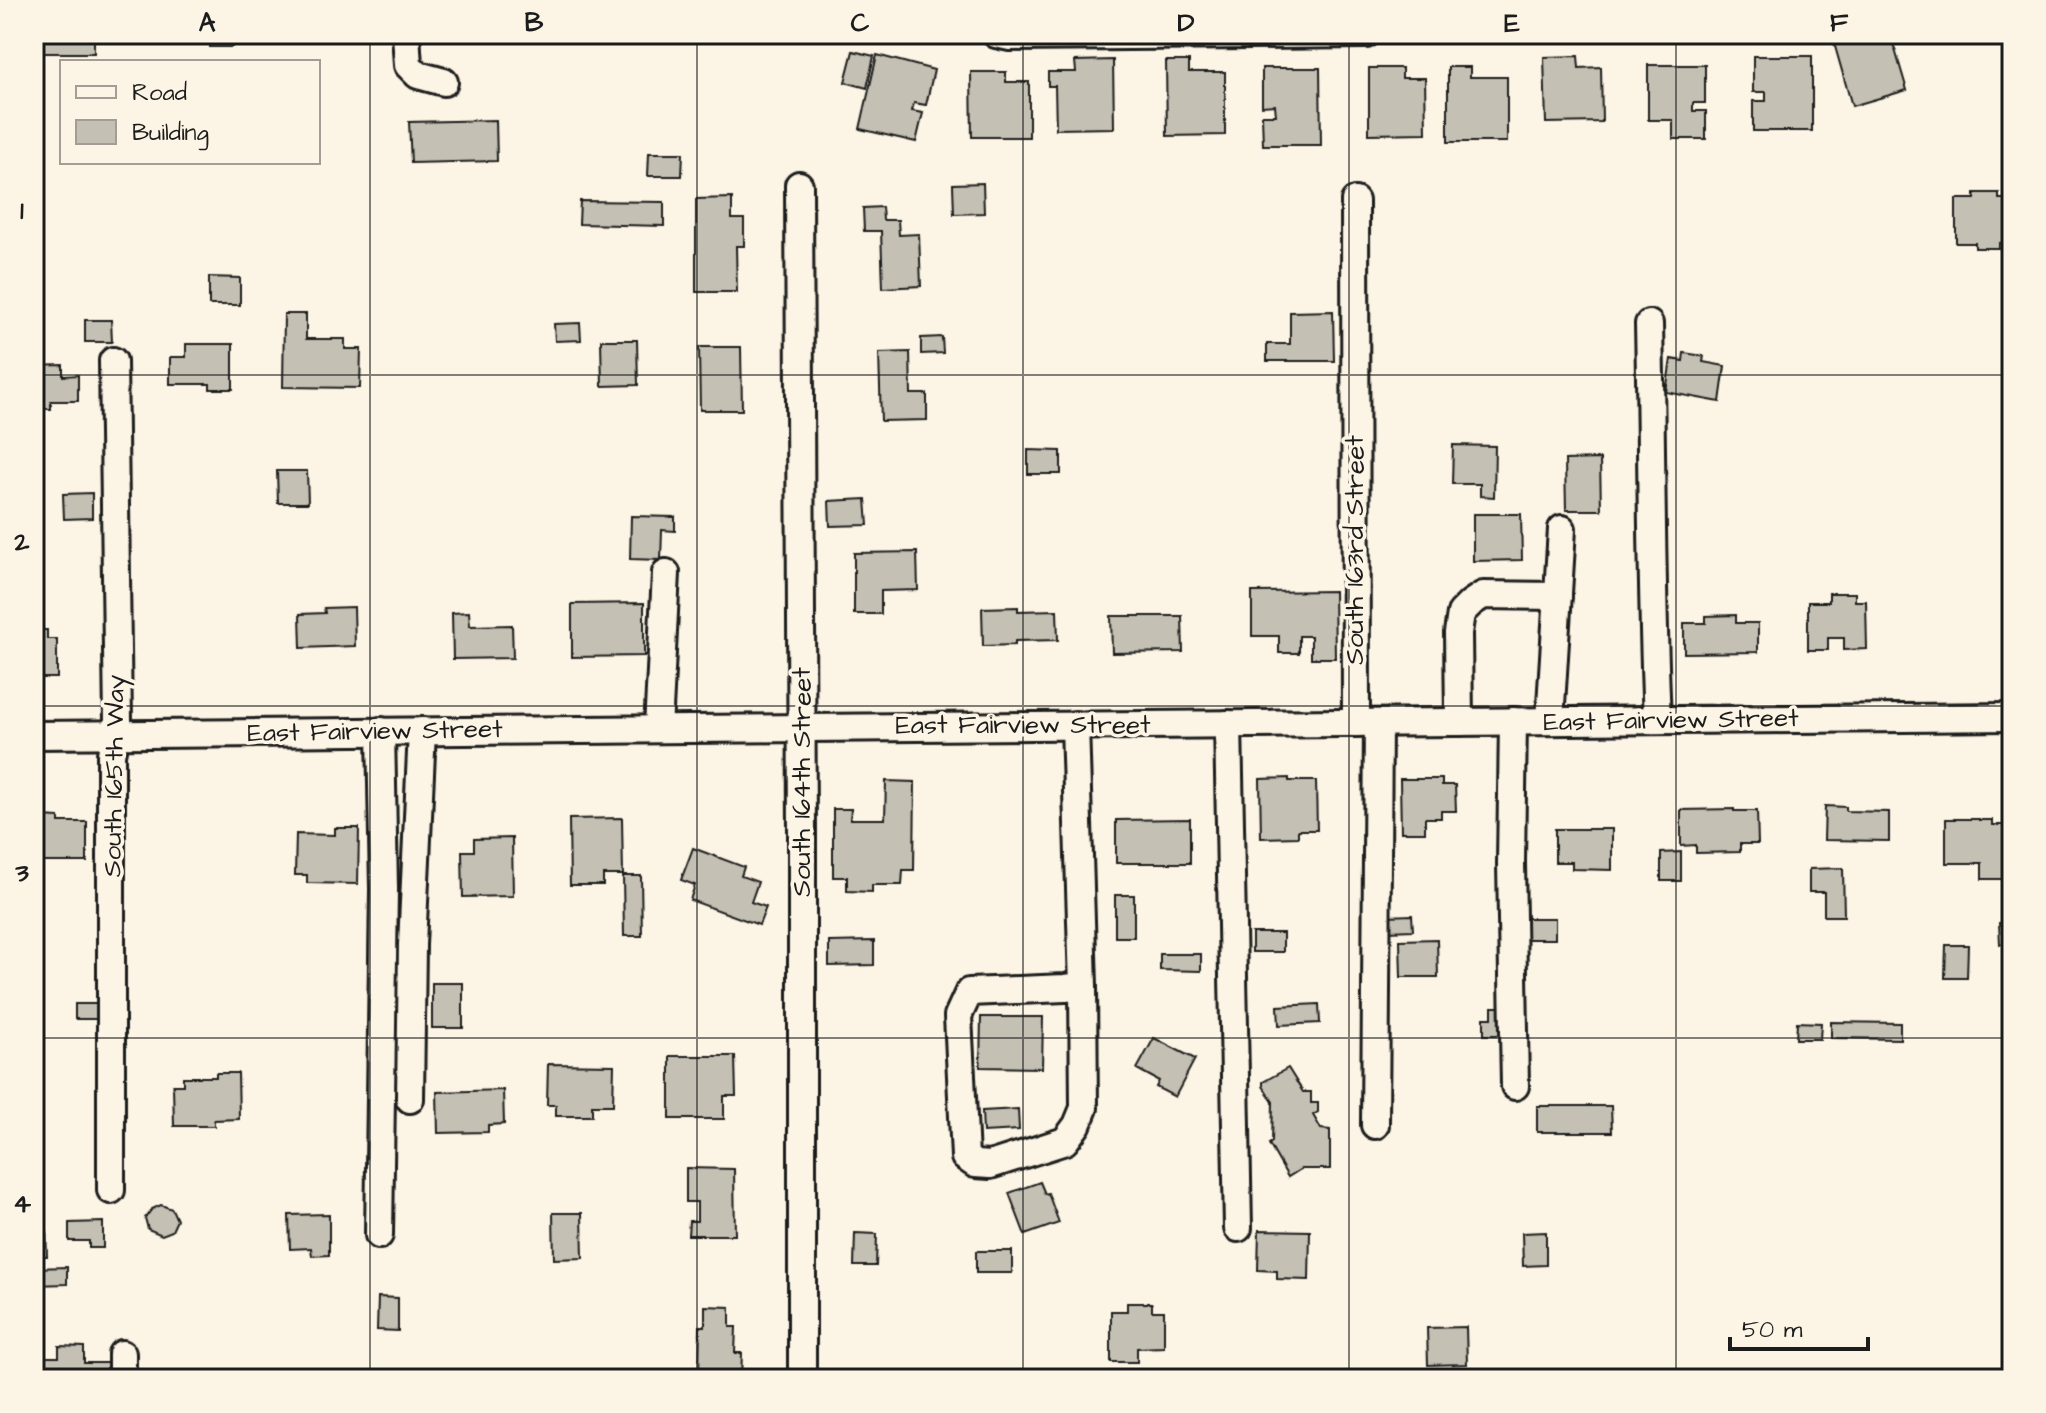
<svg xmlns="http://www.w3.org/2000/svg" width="2046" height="1413" font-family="'Architects Daughter',sans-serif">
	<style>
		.building { fill: #c4c0b3; stroke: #1c1c1c; stroke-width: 2 }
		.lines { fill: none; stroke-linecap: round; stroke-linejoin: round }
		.minor-casing { stroke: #1c1c1c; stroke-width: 32 }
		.minor { stroke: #fcf5e5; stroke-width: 26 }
		.grid { fill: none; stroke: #1c1c1c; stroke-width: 2; stroke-opacity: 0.55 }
		.labels { text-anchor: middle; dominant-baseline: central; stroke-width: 7; stroke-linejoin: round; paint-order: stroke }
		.street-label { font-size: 26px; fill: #1c1c1c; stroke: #fcf5e5 }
		.neatline { fill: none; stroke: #1c1c1c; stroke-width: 3 }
		.grid-label { font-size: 26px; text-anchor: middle; font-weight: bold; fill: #1c1c1c }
	</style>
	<rect width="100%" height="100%" fill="#fcf5e5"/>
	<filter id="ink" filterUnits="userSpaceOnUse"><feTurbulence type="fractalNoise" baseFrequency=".0125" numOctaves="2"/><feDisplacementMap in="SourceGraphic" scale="16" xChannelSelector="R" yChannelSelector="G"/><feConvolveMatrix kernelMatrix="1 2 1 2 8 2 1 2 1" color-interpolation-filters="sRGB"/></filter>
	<g filter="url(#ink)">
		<!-- building -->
		<g class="building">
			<rect x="34" y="34" width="60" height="19"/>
			<path d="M190,34H232V47H210V39H190Z"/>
			<path d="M1865,34L1868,43L1891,36L1907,90L1852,106L1834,43Z"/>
			<path d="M853,51L874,56L867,88L845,82Z"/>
			<path d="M877,55L934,70L926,105L914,103L912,111L923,113L916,142L860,129Z"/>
			<path d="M1578,56L1579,68L1601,67L1602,122L1546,123L1544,57Z"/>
			<path d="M1753,56H1812V131H1753V101H1766V92H1753Z"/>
			<path d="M1113,60L1114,128L1056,129L1055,86H1048V72H1076L1075,61Z"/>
			<path d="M1166,61H1189V72H1225V135L1167,136Z"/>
			<path d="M1648,65H1705V103H1693V111H1706V139H1673V120H1648Z"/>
			<path d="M1448,67H1470V77H1507V142H1448Z"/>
			<path d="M1262,68H1320L1321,145H1263L1262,115H1276L1275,105L1262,106Z"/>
			<path d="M1369,68H1402V78H1425L1426,133L1369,134Z"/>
			<path d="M971,72H1006V82H1029V137H972Z"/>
			<path d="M496,120L497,161L411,163L409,122Z"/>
			<path d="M649,153H683L682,176H648Z"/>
			<path d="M983,183L984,213L954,214L953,184Z"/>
			<path d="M1975,193H1999V199H2012V242L1999,243V248H1975V243H1956V199H1975Z"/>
			<path d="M732,198V219H744V246H736L737,292H696V199Z"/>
			<path d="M580,201L664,202V226L579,224Z"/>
			<path d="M882,207L883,220H898L899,235L919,234L921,286L883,288L881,231H864L863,208Z"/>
			<path d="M209,277L240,278V305H209Z"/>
			<path d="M1333,311L1334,361H1267V344H1290V312Z"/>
			<path d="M284,314H306V339H345V349H361L360,388L283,387Z"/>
			<path d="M85,320H111L112,342H85Z"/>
			<path d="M580,323L581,340L555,341L554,324Z"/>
			<path d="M942,337L943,353L921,354V338Z"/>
			<path d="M601,340H637L638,385L602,386Z"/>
			<path d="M186,344H233V389H210V384H170V357H186Z"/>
			<path d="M699,347H741L742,410H700Z"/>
			<path d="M910,352L911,394H927V420L881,421L879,353Z"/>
			<path d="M1684,353L1704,356L1703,362L1725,366L1720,402L1666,392L1671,359L1683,361Z"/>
			<path d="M63,365V376L78,375V401H51V409H34V366Z"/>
			<path d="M1453,445L1495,446L1494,497L1480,496V484H1452Z"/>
			<path d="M1028,450L1061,451V474H1028Z"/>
			<path d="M1600,459L1601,510H1566L1565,460Z"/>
			<path d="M277,471H307L308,503H278Z"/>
			<path d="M92,493V518L64,519L63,494Z"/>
			<path d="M866,499L868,525L830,526L829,501Z"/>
			<path d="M1473,514H1521L1522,560L1473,561Z"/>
			<path d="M631,516L675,517V531L662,530L661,560L630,559Z"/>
			<path d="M917,552L918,590L881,591V614H854V553Z"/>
			<path d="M1334,591L1335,658H1311V636H1299V653H1279V636H1252V592Z"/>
			<path d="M1829,593H1855V601H1866L1867,649L1844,650V638H1828V650H1808V602H1829Z"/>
			<path d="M644,603V656L572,657V604Z"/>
			<path d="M354,607L355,646L301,648L300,614L325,613L324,608Z"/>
			<path d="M1018,607V611L1057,610L1058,640L1015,641V645L983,646L982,608Z"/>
			<path d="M469,612L470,626L512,625L513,658L453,659L452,613Z"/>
			<path d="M1736,615V623H1758V652L1684,653V623H1706V616Z"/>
			<path d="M1111,616H1182L1183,652L1112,653Z"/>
			<path d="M34,630H47V639H57V678H34Z"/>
			<path d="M1289,778V781H1316L1317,830H1298V837L1261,838L1260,779Z"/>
			<path d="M1400,779H1442V785H1455L1456,811H1441V818H1425V832H1401Z"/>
			<path d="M886,781L915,782L914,870H903L902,885H872V892L847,891V877H833V809H851L850,819H885Z"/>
			<path d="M1825,806L1846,807V811L1889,812V841L1824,840Z"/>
			<path d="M1734,809V811H1757L1758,844H1740V852L1696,853V845L1681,846V810Z"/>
			<path d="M41,817L59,818V822H87V862H42V854H34V822H41Z"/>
			<path d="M622,818L623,875H603V885H570L569,819Z"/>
			<path d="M1190,819V863H1116V820Z"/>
			<path d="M1946,819H1979V820H1992V825H2012V879H1982V863H1946Z"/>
			<path d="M335,828H359L358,884L307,883V875H295L296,834L335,835Z"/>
			<path d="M1555,829H1612V870L1572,869V862H1555Z"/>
			<path d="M512,838L513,896L463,897L462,851H474V839Z"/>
			<path d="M693,848L744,867L741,876L758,882L751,902L766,907L759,925L690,900L695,885L681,880Z"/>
			<path d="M1681,852V881H1661V853Z"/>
			<path d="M1843,868L1844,916H1824V892H1809V869Z"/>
			<path d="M623,876H641L642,936H624Z"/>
			<rect x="1115" y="895" width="19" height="42"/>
			<path d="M1412,915L1413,930L1388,931L1387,916Z"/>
			<rect x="1524" y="918" width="31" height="21"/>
			<path d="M2012,922V943L2000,944L1999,923Z"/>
			<rect x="1252" y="933" width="31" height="19"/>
			<path d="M1437,939L1438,977H1401L1400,940Z"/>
			<path d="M874,941V965L829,966V942Z"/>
			<path d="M1946,945H1968L1967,978H1945Z"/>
			<path d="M1160,954H1201V971L1160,970Z"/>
			<rect x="432" y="983" width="31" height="45"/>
			<rect x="75" y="1004" width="30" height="15"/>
			<path d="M1319,1004L1320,1023L1279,1025L1278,1006Z"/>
			<path d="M1492,1007H1506V1035H1484V1018H1492Z"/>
			<path d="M981,1017H1043L1042,1068L980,1067Z"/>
			<path d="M1797,1022L1821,1023L1820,1039H1796Z"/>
			<path d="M1831,1022L1900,1023V1039L1831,1038Z"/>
			<path d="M1154,1038L1195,1059L1175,1097L1156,1087L1159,1081L1137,1069Z"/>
			<path d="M670,1056H735L736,1096H724V1119H670Z"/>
			<path d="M548,1064L614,1065L613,1105H592V1116H556V1105H547Z"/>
			<path d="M1288,1068L1303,1092H1311V1103H1318V1112L1313,1115L1321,1129L1330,1130V1169H1301L1288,1177L1269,1144L1272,1142L1273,1102L1263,1086V1082Z"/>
			<path d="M216,1073H238L239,1119L214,1120V1126H174L173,1085H183V1077H216Z"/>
			<path d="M503,1090L504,1124L488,1125V1132L438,1133L437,1092Z"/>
			<path d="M1537,1106H1611L1612,1132H1537Z"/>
			<path d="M1018,1109L1019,1130L983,1132L982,1111Z"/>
			<path d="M686,1168L734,1169L735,1235H688L689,1221H697V1202H686Z"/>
			<path d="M1040,1182L1045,1194L1048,1193L1059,1223L1025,1235L1009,1193Z"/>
			<path d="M161,1205L172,1209L177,1220L172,1231L162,1235L148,1229L145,1218L152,1209Z"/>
			<path d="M553,1213H582L583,1258L554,1259Z"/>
			<path d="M329,1214V1255L312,1256L311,1248L290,1249L289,1215Z"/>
			<path d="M103,1222V1248H89V1241H69V1223Z"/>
			<path d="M34,1227H46L47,1256H34Z"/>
			<path d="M1259,1230L1310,1231L1309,1280L1277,1279V1271L1258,1270Z"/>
			<path d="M1546,1232V1265L1523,1266L1522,1233Z"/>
			<path d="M855,1233L877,1234L876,1266H854Z"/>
			<rect x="976" y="1251" width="36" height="22"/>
			<path d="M67,1267V1284L34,1285V1268Z"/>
			<path d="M378,1297L398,1298V1331L377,1330Z"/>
			<path d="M1127,1303H1152V1311H1164V1347L1137,1348V1362H1111V1311H1127Z"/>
			<path d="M705,1306L730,1307V1327H736L735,1353H742L741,1379H699L700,1326H705Z"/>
			<path d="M1466,1327L1467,1364L1428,1365L1427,1328Z"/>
			<path d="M59,1346L84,1347V1363H110V1379H34V1357H59Z"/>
		</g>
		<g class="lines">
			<!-- minor casing -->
			<g class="minor-casing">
				<g id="minor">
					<path d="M406,34L408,65L418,75L444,82"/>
					<path d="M996,34L1010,37L1366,34"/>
					<path d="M799,185L802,833V1379"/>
					<path d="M1355,201L1356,723"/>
					<path d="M1649,324C1652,456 1651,588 1657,720"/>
					<path d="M1513,721L1511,863L1515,1086"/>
					<path d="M1550,721L1562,529"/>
					<path d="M1459,722L1458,633L1461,613L1471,603L1483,595L1558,596"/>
					<path d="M1228,724L1238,1228"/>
					<path d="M1075,725L1083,986L1065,988L969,992L958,1016L965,1157L975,1164L990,1165L1065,1141L1077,1125L1084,1108L1083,986"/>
					<path d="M658,729L666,573"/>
					<path d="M34,735L2012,717"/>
					<path d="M410,1099L412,945L422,731"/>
					<path d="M1375,1125L1378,723"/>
					<path d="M111,1190V754L118,721L113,361"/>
					<path d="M379,1235L384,889L381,731"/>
					<path d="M122,1354V1379"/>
				</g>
			</g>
			<!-- minor -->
			<use href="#minor" class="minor"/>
		</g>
	</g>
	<!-- grid -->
	<path class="grid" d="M370,34V1379M697,34V1379M1023,34V1379M1349,34V1379M1676,34V1379M34,375H2012M34,706H2012M34,1038H2012"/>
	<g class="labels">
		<!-- street labels -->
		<g class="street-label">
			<text transform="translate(1355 550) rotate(-90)">South 163rd Street</text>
			<text transform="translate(1671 720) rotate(-1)">East Fairview Street</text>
			<text x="1023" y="725">East Fairview Street</text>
			<text transform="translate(375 731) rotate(-1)">East Fairview Street</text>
			<text transform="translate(114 776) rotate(-89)">South 165th Way</text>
			<text transform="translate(802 782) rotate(-90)">South 164th Street</text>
		</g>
	</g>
	<!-- margin -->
	<rect width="2046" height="1413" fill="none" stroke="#fcf5e5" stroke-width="88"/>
	<!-- legend -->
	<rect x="60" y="60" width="260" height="104" fill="#fcf5e5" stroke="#a29e95" stroke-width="2"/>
	<rect x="76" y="86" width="40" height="12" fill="#fcf5e5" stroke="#a29e95" stroke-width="2"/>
	<text x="132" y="100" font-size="24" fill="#1c1c1c">Road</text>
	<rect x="76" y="120" width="40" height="24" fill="#c4c0b3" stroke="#a29e95" stroke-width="2"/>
	<text x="132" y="140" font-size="24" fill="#1c1c1c">Building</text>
	<!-- scale -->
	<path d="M1730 1337v12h138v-12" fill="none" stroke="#1c1c1c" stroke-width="4"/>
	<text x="1742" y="1337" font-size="24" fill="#1c1c1c" stroke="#fcf5e5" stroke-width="6" paint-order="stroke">50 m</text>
	<rect x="44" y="44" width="1958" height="1325" class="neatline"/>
	<g class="grid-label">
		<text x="207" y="31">A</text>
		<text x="534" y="31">B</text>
		<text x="860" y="31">C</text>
		<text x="1186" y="31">D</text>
		<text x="1512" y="31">E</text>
		<text x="1839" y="31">F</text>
		<text x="22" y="219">1</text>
		<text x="22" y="550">2</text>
		<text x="22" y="881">3</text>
		<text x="22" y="1212">4</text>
	</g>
</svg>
